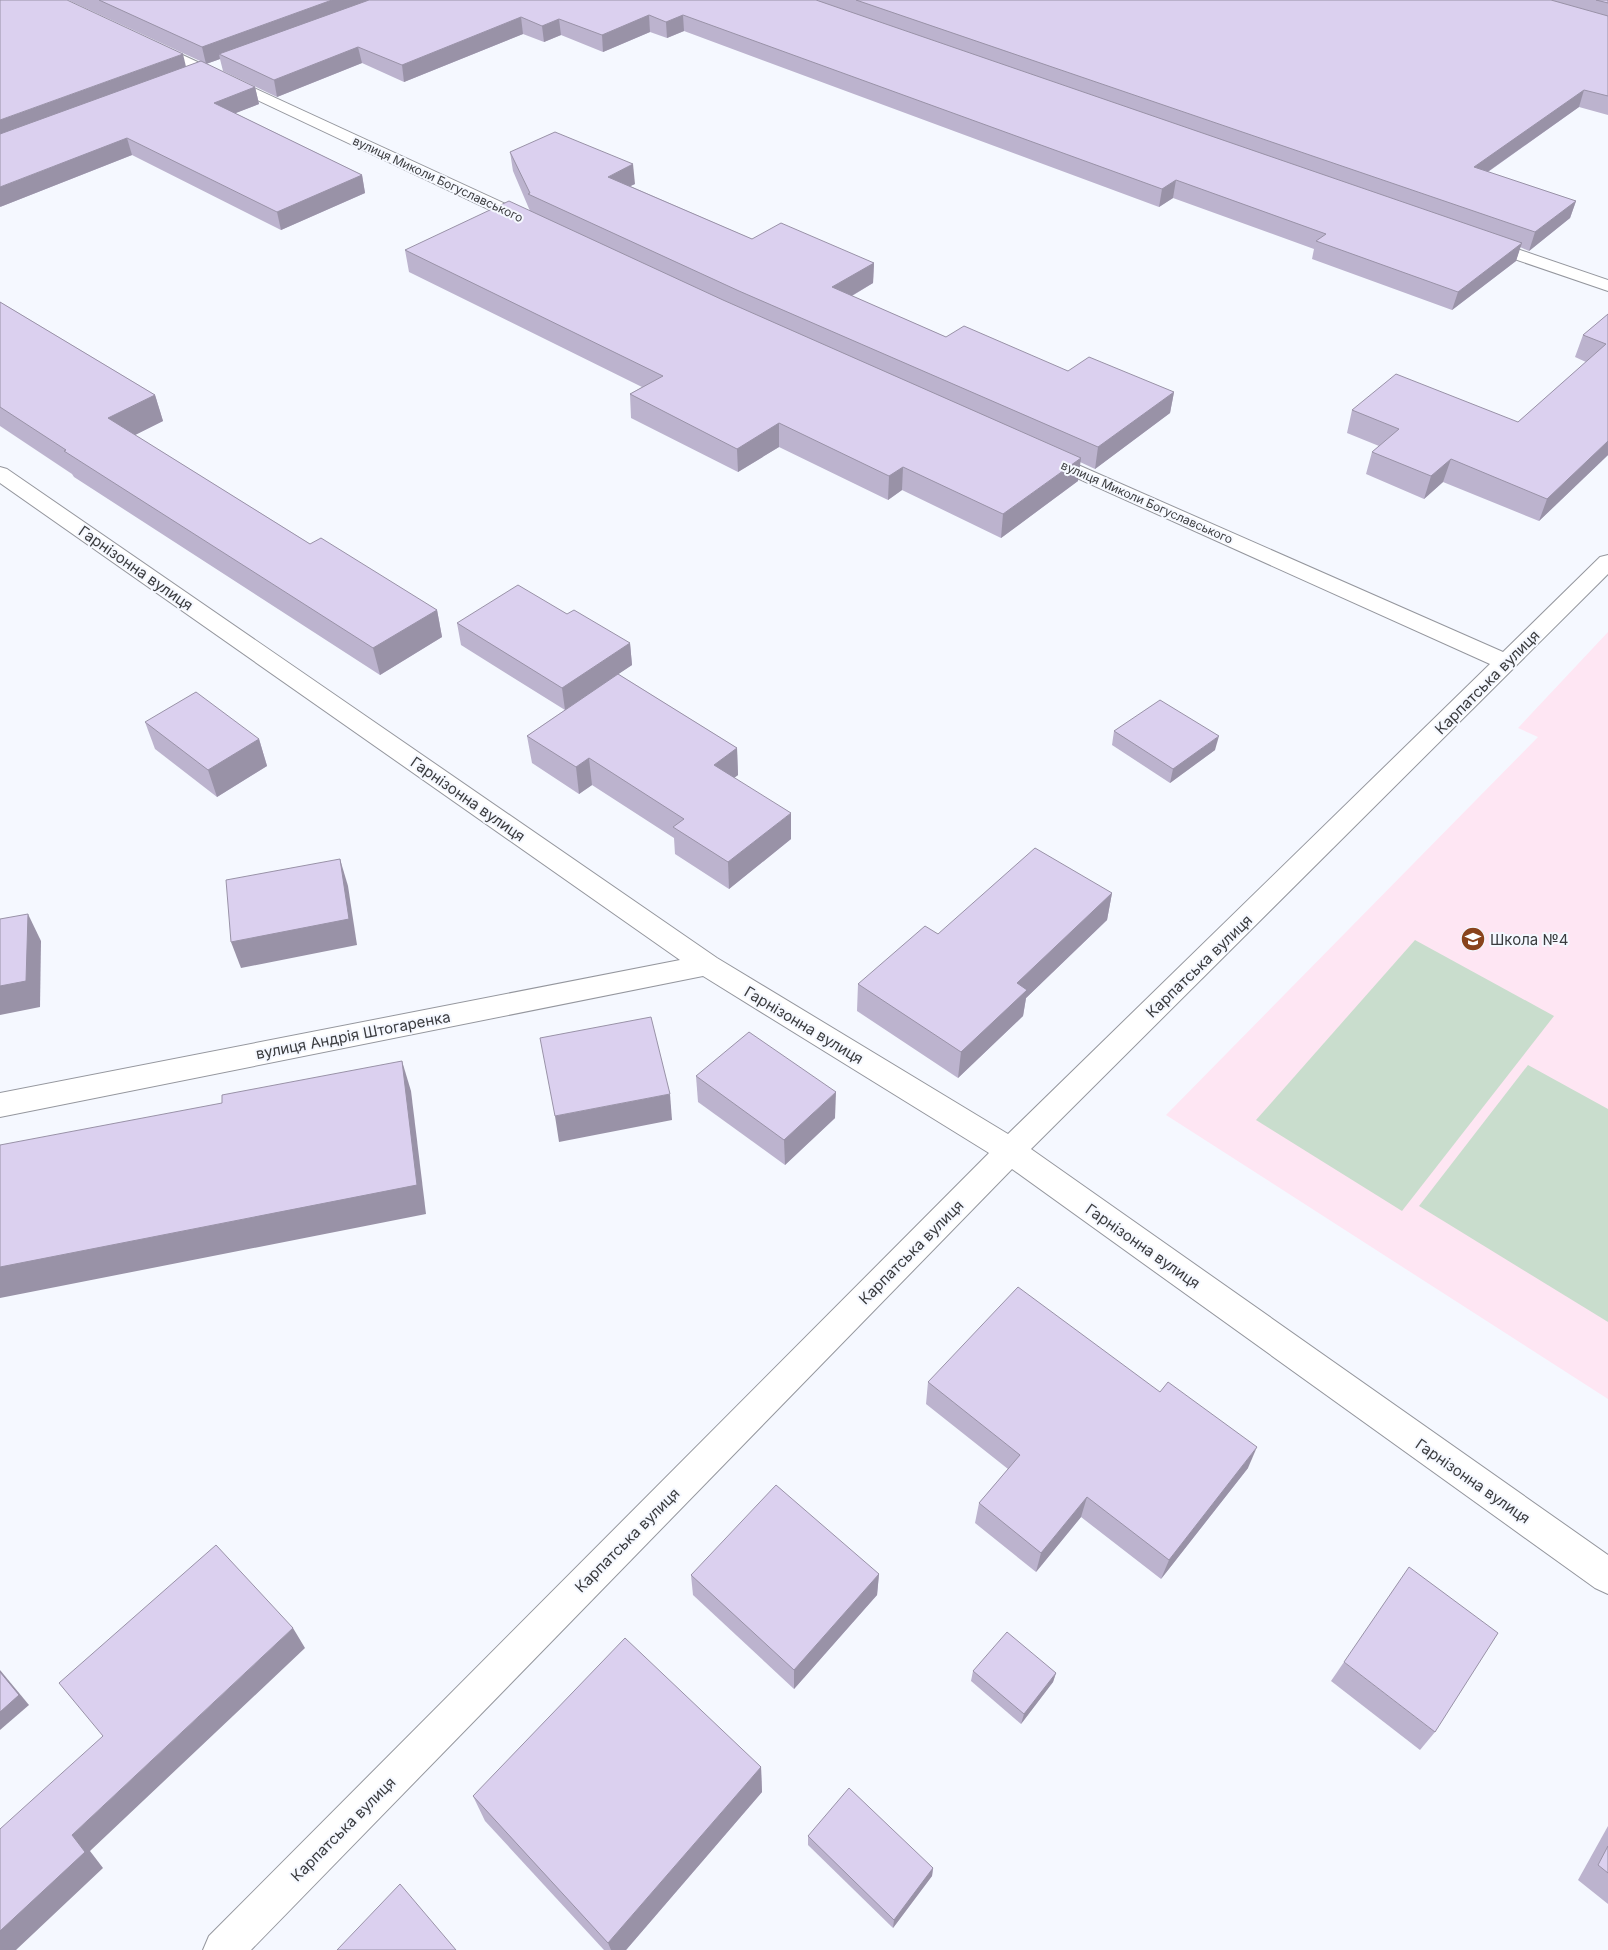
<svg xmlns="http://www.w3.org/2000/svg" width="1608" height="1950" font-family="Inter,sans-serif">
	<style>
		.education { fill: #fee6f3 }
		.green { fill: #c9ddcd }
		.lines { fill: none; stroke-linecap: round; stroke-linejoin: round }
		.minor-casing { stroke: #95979e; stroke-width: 2 }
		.minor { fill: #fff; fill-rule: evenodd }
		.wall { fill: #bcb3ce }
		.shaded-wall { fill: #9992a7 }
		.building { fill: #dbd0ef; stroke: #9992a7 }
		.labels { text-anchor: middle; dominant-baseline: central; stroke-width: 4; stroke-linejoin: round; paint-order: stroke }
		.far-street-label { font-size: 12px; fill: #3b3c3f; stroke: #f5f8ff }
		.street-label { font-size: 15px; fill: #3b3c3f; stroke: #f5f8ff }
		.poi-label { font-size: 15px; fill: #3b3c3f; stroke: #f5f8ff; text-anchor: start }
	</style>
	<rect width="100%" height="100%" fill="#f5f8ff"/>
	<!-- education -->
	<path class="education" d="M1608,632V1399L1166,1115L1538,737L1518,728Z"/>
	<!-- green -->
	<g class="green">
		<path d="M1415,940L1554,1016L1402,1211L1256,1120Z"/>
		<path d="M1528,1065L1608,1109V1322L1419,1206Z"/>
	</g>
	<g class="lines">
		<!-- minor casing -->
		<g class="minor-casing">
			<g id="minor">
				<path d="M150,40L538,219L541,223L538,227L532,228L526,227L145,47L143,44L145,41Z"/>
				<path d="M1482,237L1608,280V291L1476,246L1473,242L1476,238Z"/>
				<path d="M1044,450L1503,652L1600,557L1608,555V574L1031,1149L1608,1555V1594L1595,1588L1012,1169L251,1950H203L209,1936L989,1153L703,976L0,1117V1093L680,960L0,483V467L7,469L717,958L1008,1134L1490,664L1037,460L1034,456L1037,452Z"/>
			</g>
		</g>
		<!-- minor -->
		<use href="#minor" class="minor"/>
	</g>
	<!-- wall -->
	<g class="wall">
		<path d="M68,0H1608V115L1579,107L1488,172L1576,201L1570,218L1529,251L1520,247L1516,261L1452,310L1312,259L1314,249L1173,198L1159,207L684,31L667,38L650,32L603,52L561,35L544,42L523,34L404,82L362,63L277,97L223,71L220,59L206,64L255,87L259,104L235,113L362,175L365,193L281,230L132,155L0,207L186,67L200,61Z"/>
		<path d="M510,152L635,184L630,186L752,239L874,263L873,283L852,296L946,337L1068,371L1174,392L1170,413L1095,469L1080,462L1078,481L1001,538L902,490L888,500L779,447L738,472L631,418L630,394L642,387L409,272L405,250L530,211L513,171Z"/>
		<path d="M0,302L155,395L163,421L135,435L310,544L437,610L442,637L380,675L74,477L72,474L0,426Z"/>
		<path d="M1608,314V455L1539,521L1443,482L1424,499L1366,474L1372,452L1379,446L1347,433L1352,410L1518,422L1586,362L1575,357L1583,335Z"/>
		<path d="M567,614L630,643L632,665L618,674L737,748L738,775L734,778L791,839L729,889L675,854L674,838L592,785L579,794L532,763L527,736L565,710L461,645L457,623Z"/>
		<path d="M145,722L259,739L267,766L217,797L155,749Z"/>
		<path d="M1114,731L1215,750L1170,783L1112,745Z"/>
		<path d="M1112,893L1107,920L1026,998L1023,1016L958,1078L857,1011L858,984L938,934Z"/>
		<path d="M696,1076L835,1118L785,1165L698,1102Z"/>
		<path d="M928,1382L1248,1468L1161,1579L1081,1517L1036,1572L975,1523L979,1503L1008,1469L926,1404Z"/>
		<path d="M879,1574L877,1595L794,1689L693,1595L691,1575Z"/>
		<path d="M1344,1662L1435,1732L1420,1750L1331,1681Z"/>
		<path d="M973,1671L1056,1673L1053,1682L1021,1724L971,1681Z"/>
		<path d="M761,1767L762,1792L626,1950H604L485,1821L473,1796Z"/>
		<path d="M1608,1826V1904L1578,1880Z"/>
		<path d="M808,1836L933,1868L932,1876L893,1928L808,1845Z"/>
	</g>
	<!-- shaded-wall -->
	<g class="shaded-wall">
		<path d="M332,0H379L219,54L220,59L206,64L202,47Z"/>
		<path d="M649,15L650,32L603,52L602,35Z"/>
		<path d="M683,15L684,31L667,38L666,22Z"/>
		<path d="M521,17L523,34L404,82L402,65Z"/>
		<path d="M559,19L561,35L544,42L542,26Z"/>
		<path d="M358,47L362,63L277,97L274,80Z"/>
		<path d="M183,54L187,71L0,139V120Z"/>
		<path d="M255,87L259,104L218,120L214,103Z"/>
		<path d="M1584,90L1579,107L1469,185L1474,167Z"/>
		<path d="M127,138L132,155L0,207V187Z"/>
		<path d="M633,164L635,184L609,196L608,177Z"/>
		<path d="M362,175L365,193L281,230L277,212Z"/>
		<path d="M1176,180L1173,198L1159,207L1162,189Z"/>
		<path d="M1576,201L1570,218L1529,251L1535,232Z"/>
		<path d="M1522,243L1516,261L1452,310L1458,292Z"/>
		<path d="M874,263L873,283L831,308L832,287Z"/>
		<path d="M1174,392L1170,413L1095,469L1098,447Z"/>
		<path d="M155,395L163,421L117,444L108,418Z"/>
		<path d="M779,423V447L738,472L737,449Z"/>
		<path d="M1608,441V455L1539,521L1547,499Z"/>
		<path d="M1081,458L1078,481L1001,538L1003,514Z"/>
		<path d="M1451,459L1443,482L1424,499L1431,476Z"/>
		<path d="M903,467L902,490L888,500L889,476Z"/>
		<path d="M437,610L442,637L380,675L373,648Z"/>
		<path d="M630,643L632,665L565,710L562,688Z"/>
		<path d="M1219,736L1215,750L1170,783L1173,769Z"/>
		<path d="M259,739L267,766L217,797L208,770Z"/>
		<path d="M737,748L738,775L715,792L714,765Z"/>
		<path d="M589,758L592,785L579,794L576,767Z"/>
		<path d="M791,813V839L729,889L728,862Z"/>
		<path d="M340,859L348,886L357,945L241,968L231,942Z"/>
		<path d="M1112,893L1107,920L1026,998L1023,1016L958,1078L961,1052L1017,983Z"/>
		<path d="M28,914L41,941L40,1007L0,1015V986Z"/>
		<path d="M402,1061L411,1091L426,1214L0,1298V1267Z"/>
		<path d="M836,1092L835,1118L785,1165L784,1140Z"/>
		<path d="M670,1094L672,1120L559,1142L555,1116Z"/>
		<path d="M1257,1447L1248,1468L1161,1579L1169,1560Z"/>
		<path d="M1087,1497L1081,1517L1036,1572L1041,1553Z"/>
		<path d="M879,1574L877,1595L794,1689V1670Z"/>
		<path d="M293,1628L305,1648L90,1851L103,1868L16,1950H0V1931L72,1835Z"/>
		<path d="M0,1670L29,1705L0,1730Z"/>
		<path d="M1056,1673L1053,1682L1021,1724L1024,1714Z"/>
		<path d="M761,1767L762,1792L626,1950H611L608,1943Z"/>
		<path d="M933,1868L932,1876L893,1928L894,1920Z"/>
	</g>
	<!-- building -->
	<g class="building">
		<path d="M0,0H67L183,54L0,120Z"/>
		<path d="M99,0H332L202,47Z"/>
		<path d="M369,0H816L1522,243L1458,292L1316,241L1326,234L1176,180L1162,189L683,15L666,22L649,15L602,35L559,19L542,26L521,17L402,65L358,47L274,80L219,54Z"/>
		<path d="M856,0H1551L1608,16V96L1584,90L1474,167L1576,201L1535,232Z"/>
		<path d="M1596,0H1608V3Z"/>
		<path d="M201,61L255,87L214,103L362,175L277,212L127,138L0,187V134Z"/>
		<path d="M555,132L633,164L608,177L752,239L781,223L874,263L832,287L946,337L964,326L1068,371L1089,357L1174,392L1098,447L739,291L528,194L530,193L510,152Z"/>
		<path d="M509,201L723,300L1081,458L1003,514L903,467L889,476L779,423L737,449L630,394L663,376L405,250Z"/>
		<path d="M0,302L155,395L108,418L310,544L321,538L437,610L373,648L64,451L66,450L0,407Z"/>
		<path d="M1608,314V441L1547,499L1451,459L1431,476L1372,452L1399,429L1352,410L1396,374L1518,422L1606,344L1583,335Z"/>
		<path d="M518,585L567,614L574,610L630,643L562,688L457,623Z"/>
		<path d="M618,674L737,748L714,765L791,813L728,862L673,827L684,819L589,758L576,767L527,736Z"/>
		<path d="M196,692L259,739L208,770L145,722Z"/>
		<path d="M1160,700L1219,736L1173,769L1114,731Z"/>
		<path d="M1035,848L1112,893L1017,983L1027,990L961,1052L858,984L925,926L938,934Z"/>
		<path d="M340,859L349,919L231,942L226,880Z"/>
		<path d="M28,914L26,981L0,986V919Z"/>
		<path d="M651,1017L670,1094L555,1116L540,1038Z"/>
		<path d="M749,1032L836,1092L784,1140L696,1076Z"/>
		<path d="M402,1061L417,1185L0,1267V1145L222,1103V1095Z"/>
		<path d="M1018,1287L1160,1392L1168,1382L1257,1447L1169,1560L1087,1497L1041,1553L979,1503L1020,1455L928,1382Z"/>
		<path d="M776,1485L879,1574L794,1670L691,1575Z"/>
		<path d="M216,1545L293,1628L72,1835L85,1852L0,1931V1829L103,1736L59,1683Z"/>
		<path d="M1409,1567L1498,1633L1435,1732L1344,1662Z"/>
		<path d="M1007,1632L1056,1673L1024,1714L973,1671Z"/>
		<path d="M625,1638L761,1767L608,1943L473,1796Z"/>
		<path d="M0,1672L19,1695L0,1712Z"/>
		<path d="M849,1788L933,1868L894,1920L808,1836Z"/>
		<path d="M1608,1846V1873L1598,1865Z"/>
		<path d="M400,1884L456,1950H337Z"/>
	</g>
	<!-- icons -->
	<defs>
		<g id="school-disc" transform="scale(1.25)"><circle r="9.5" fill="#89431c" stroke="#f5f8ff"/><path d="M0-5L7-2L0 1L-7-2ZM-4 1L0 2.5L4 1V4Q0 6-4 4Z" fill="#fff"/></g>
	</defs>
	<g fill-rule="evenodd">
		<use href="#school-disc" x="1473" y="939"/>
	</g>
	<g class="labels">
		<!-- far-street labels -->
		<g class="far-street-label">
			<text transform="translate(438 179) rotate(25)">вулиця Миколи Богуславського</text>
			<text transform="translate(1147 502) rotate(24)">вулиця Миколи Богуславського</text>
		</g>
		<!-- street labels -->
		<g class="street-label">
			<text transform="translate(136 568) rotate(35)">Гарнізонна вулиця</text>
			<text transform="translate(1487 682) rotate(-45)">Карпатська вулиця</text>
			<text transform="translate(468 799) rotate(35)">Гарнізонна вулиця</text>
			<text transform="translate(1199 966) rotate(-44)">Карпатська вулиця</text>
			<text transform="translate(804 1025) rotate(31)">Гарнізонна вулиця</text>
			<text transform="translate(353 1035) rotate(-11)">вулиця Андрія Штогаренка</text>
			<text transform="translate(1143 1246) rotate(35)">Гарнізонна вулиця</text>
			<text transform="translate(911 1252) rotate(-45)">Карпатська вулиця</text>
			<text transform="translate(1473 1481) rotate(35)">Гарнізонна вулиця</text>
			<text transform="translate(627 1540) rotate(-45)">Карпатська вулиця</text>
			<text transform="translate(343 1829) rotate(-45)">Карпатська вулиця</text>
		</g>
		<!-- poi labels -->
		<g class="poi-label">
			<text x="1490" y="939">Школа №4</text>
		</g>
	</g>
</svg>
